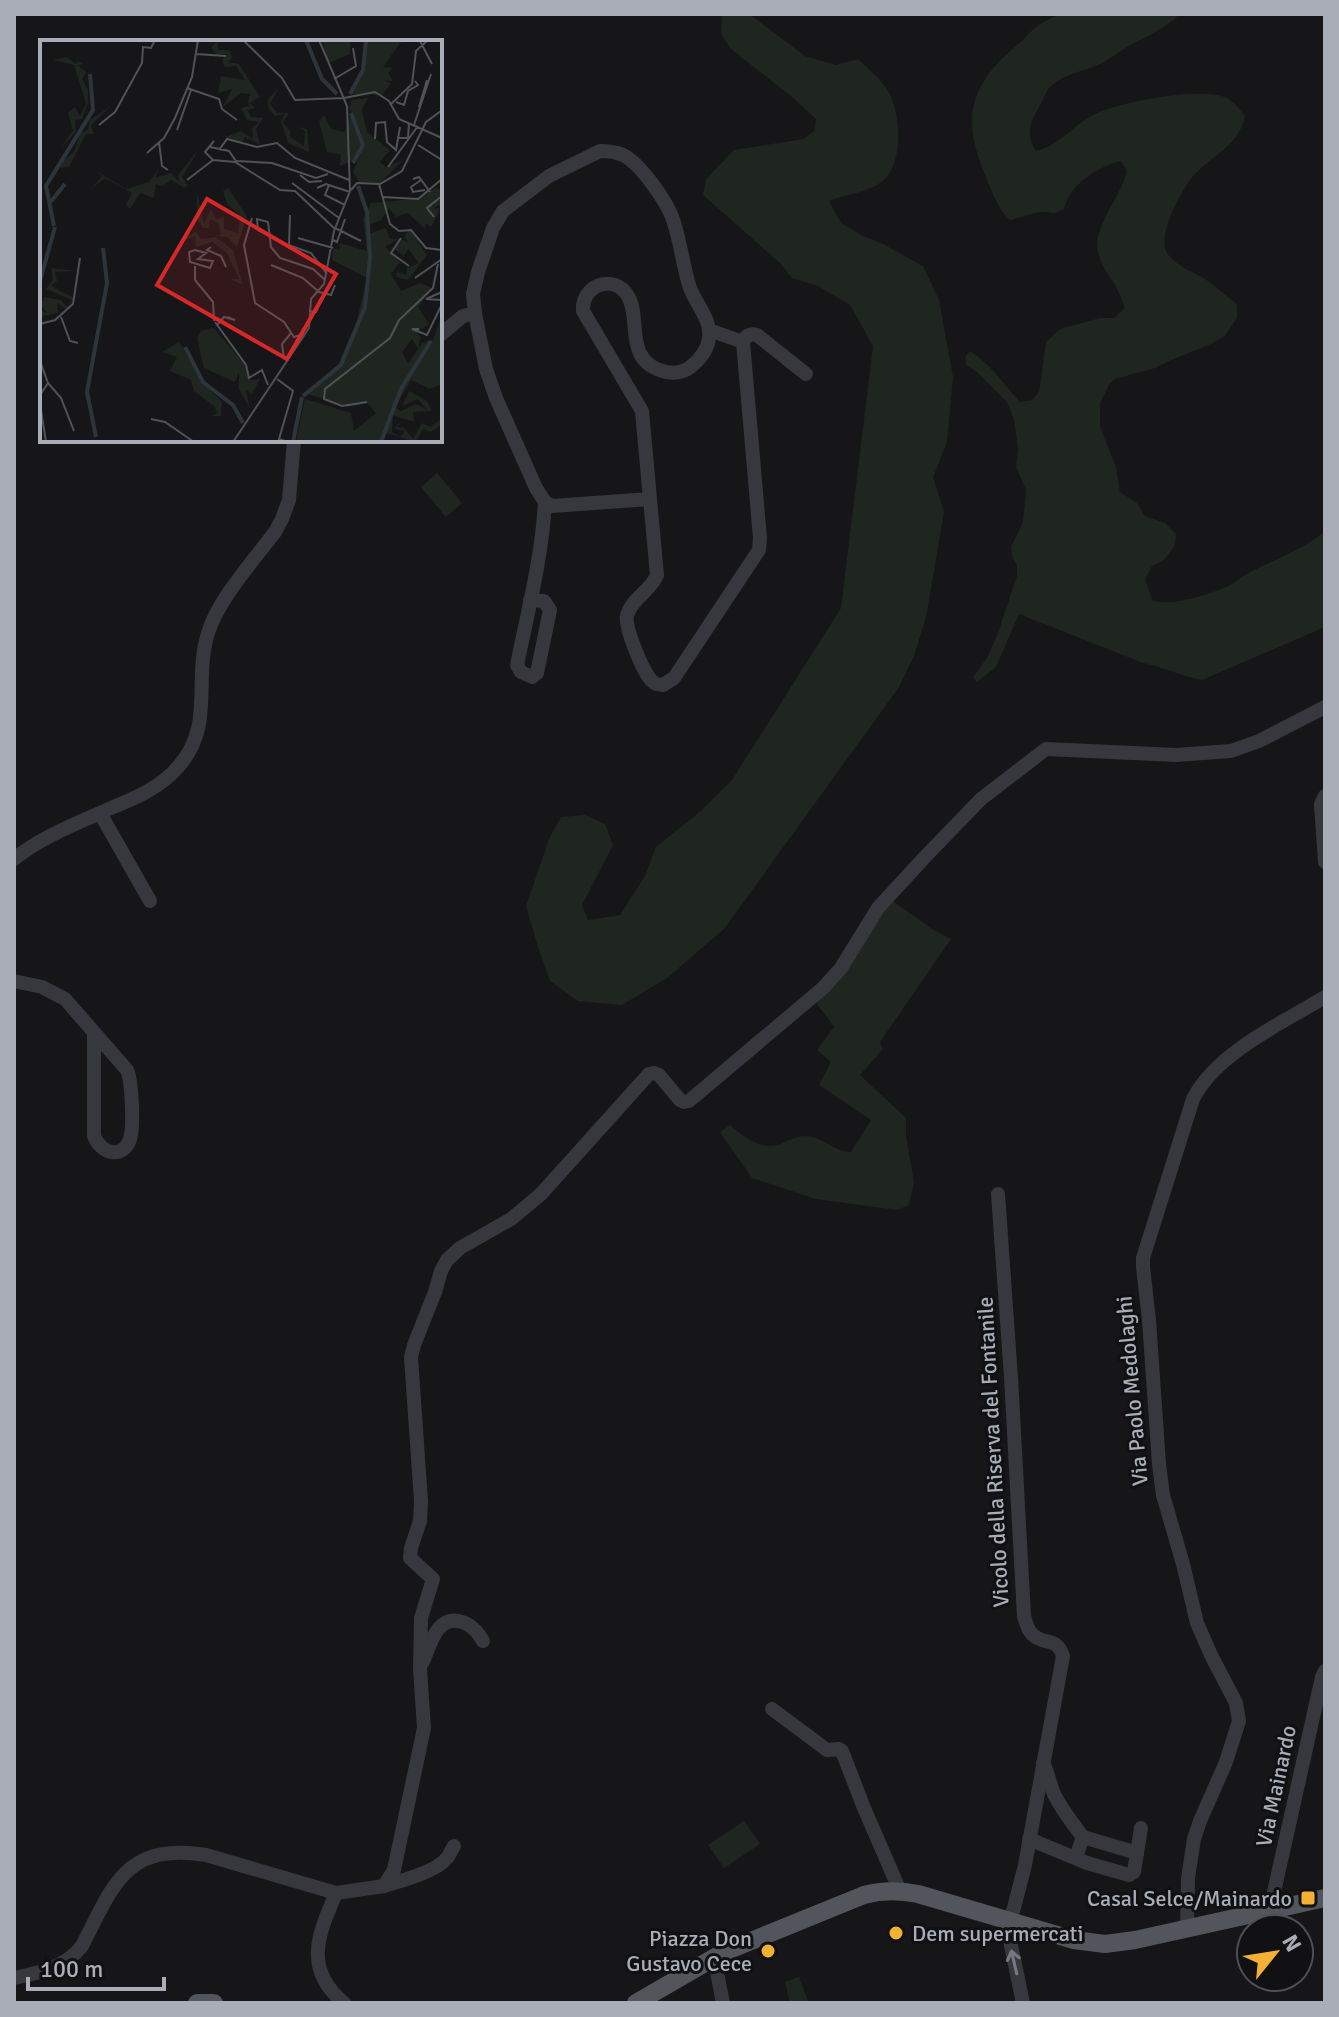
<svg xmlns="http://www.w3.org/2000/svg" width="1339" height="2017" font-family="Signika,sans-serif">
	<style>
		.green { fill: #1e261f }
		.lines { fill: none; stroke-linecap: round; stroke-linejoin: round }
		.minor { stroke: #37383d; stroke-width: 14 }
		.major { stroke: #53555c; stroke-width: 18 }
		.oneway { stroke: #757881 }
		.poi-dot { fill: #f2b134; stroke: #111113; stroke-width: 3 }
		.labels { text-anchor: middle; dominant-baseline: central; stroke-width: 6; stroke-linejoin: round; paint-order: stroke }
		.street-label { font-size: 22px; fill: #a8adb8; stroke: #111113 }
		.poi-label { font-size: 22px; fill: #a8adb8; stroke: #111113; text-anchor: end }
		.inset-river { fill: none; stroke: #2c353c; stroke-width: 4 }
		.inset-road { fill: none; stroke: #505258; stroke-width: 2 }
		.view { fill: #d62828; fill-opacity: 0.15; stroke: #d62828; stroke-width: 4 }
		.inset-edge { fill: none; stroke: #a8adb8; stroke-width: 4 }
	</style>
	<rect width="100%" height="100%" fill="#161618"/>
	<!-- green -->
	<g class="green">
		<path d="M722,14H749L805,56L836,65L858,59C867,68 877,76 885,86C902,109 906,170 877,185C863,193 844,195 829,201L841,223L861,235L883,244L923,266L939,300L953,377L947,442L933,477L944,512L926,617L914,656L899,687L724,929L667,978L622,1005L578,1001L550,981L538,947L526,906L549,839L561,817L585,815L605,824L613,845L582,905L588,920L620,915L645,876L656,847L702,810L732,780L841,608L873,346L850,305L818,286L792,278L781,264L703,195L706,179L734,150L804,139L815,130L816,119L792,97L731,49L721,34Z"/>
		<path d="M1061,14H1180C1165,28 1150,35 1132,44C1121,50 1111,59 1100,64C1084,71 1061,75 1049,88C1045,93 1043,100 1040,105C1030,123 1025,133 1036,151C1060,145 1072,126 1093,115C1118,102 1201,86 1227,98C1234,102 1240,110 1245,116C1240,144 1212,156 1194,175C1182,189 1156,236 1167,253C1176,267 1195,272 1208,281C1218,288 1227,297 1237,304V318L1225,336L1211,344L1171,360L1155,368L1115,379L1110,383L1100,403V427L1116,467L1120,492L1137,503L1145,516L1165,523L1176,534L1175,545L1164,560L1152,566L1145,579L1152,600C1171,607 1207,595 1226,587C1234,584 1240,578 1247,574C1274,559 1302,551 1325,531V627L1202,680C1181,676 1163,667 1143,663L1019,614L996,667L977,682L973,677L987,658L998,633L1017,576V565L1012,557L1011,547L1023,522L1026,490L1016,467L1018,448L1014,419L1007,402L977,372L966,365L965,357L970,351C991,364 1003,384 1020,402L1032,400L1039,392L1046,342L1060,329L1100,318H1114L1125,308C1122,301 1119,292 1115,285C1108,275 1101,265 1098,252C1092,228 1122,195 1127,171L1121,161C1097,167 1070,184 1064,209C1050,216 1055,212 1044,212C1036,211 1019,218 1010,220C996,207 991,189 984,172C961,117 971,84 1016,46C1023,41 1027,34 1034,29C1041,22 1052,18 1061,14Z"/>
		<path d="M437,473L462,503L446,517L421,487Z"/>
		<path d="M890,899L932,929L951,939L880,1042L883,1049L860,1075L906,1118V1136L914,1182L909,1205L897,1210L816,1199L752,1178L720,1132L730,1125C744,1137 761,1151 780,1144C787,1141 797,1136 804,1136C822,1136 834,1152 851,1152L871,1120L819,1085L831,1062L817,1050L834,1027L815,1001Z"/>
		<path d="M744,1821L760,1844L724,1868L708,1845Z"/>
		<path d="M799,1977L809,2003H790L785,1982Z"/>
	</g>
	<g class="lines">
		<!-- minor -->
		<g class="minor">
			<path d="M600,151C608,151 616,152 623,155C641,164 669,204 674,223C681,244 683,267 690,288C696,304 712,321 709,338C708,348 701,358 694,364C686,372 677,374 666,372C622,361 642,320 628,296C614,273 581,285 583,311L642,411L650,499L552,506L545,502L536,488L496,398L486,369L475,313L473,294L478,272L493,228L503,211L549,176Z"/>
			<path d="M709,330L743,342"/>
			<path d="M440,335L463,316L475,313"/>
			<path d="M650,499L657,575C651,591 632,598 627,615C624,627 643,671 651,680C656,685 657,684 663,685L674,678L759,550L760,538L743,342C745,336 750,333 757,335L806,374"/>
			<path d="M530,600L544,601L550,610L537,673L532,677L521,672L517,665C528,611 542,557 545,502"/>
			<path d="M1325,796L1321,804L1325,862"/>
			<path d="M100,813L150,901"/>
			<path d="M14,859C43,836 78,823 111,808C135,798 160,788 178,767C215,726 193,681 208,633C218,600 253,561 275,532L282,519L289,500L294,440"/>
			<path d="M14,981L42,987L65,999L127,1070C132,1081 134,1127 130,1139C123,1160 101,1154 94,1136V1033"/>
			<path d="M998,1194L1011,1377L1024,1616C1026,1622 1027,1629 1032,1634C1043,1646 1057,1636 1063,1656L1025,1865L1008,1931L1023,2003"/>
			<path d="M423,1662C431,1642 438,1612 465,1623C474,1627 478,1633 483,1641"/>
			<path d="M772,1709L827,1750L839,1749L842,1751L864,1808L900,1891"/>
			<path d="M1043,1763C1048,1773 1050,1784 1054,1794C1062,1810 1072,1823 1083,1837L1076,1857"/>
			<path d="M1083,1837L1137,1853"/>
			<path d="M1029,1839L1087,1863L1129,1875L1134,1872L1141,1828"/>
			<path d="M384,1886C401,1881 436,1872 447,1858C449,1856 452,1849 454,1846"/>
			<path d="M1270,1910L1322,1677L1325,1671"/>
			<path d="M1187,1929L1188,1878L1194,1839L1200,1821L1226,1762L1239,1721L1236,1703L1211,1655L1197,1623L1183,1564L1163,1495L1159,1464L1149,1320L1143,1267V1258L1193,1099C1216,1053 1282,1023 1325,997"/>
			<path d="M714,1957L723,2003"/>
			<path d="M14,1978C39,1973 66,1967 82,1946C113,1886 125,1842 206,1855L336,1893"/>
			<path d="M344,2003C303,1969 318,1935 336,1893L384,1886L394,1870L424,1728L420,1669L421,1618L433,1579L410,1558L411,1548L420,1521L421,1501L411,1357L414,1345L435,1292L441,1271L447,1260L460,1248L511,1219L541,1194L649,1074L654,1073L659,1075L680,1100L684,1102L689,1101L823,988L841,968L878,908L923,859L981,799L1046,749L1176,755L1231,751L1259,741L1325,707"/>
		</g>
		<!-- major -->
		<g class="major">
			<path d="M197,2003H214"/>
			<path d="M636,2003L724,1952L864,1895C883,1890 899,1890 918,1894L1074,1940L1105,1944L1135,1940L1325,1898"/>
		</g>
	</g>
	<!-- one-way arrows -->
	<defs><path id="oneway-shaft" d="M-6 0H5M1.5-3L5.5 0L1.5 3" fill="none" stroke-width="1.6" stroke-linecap="round" stroke-linejoin="round" transform="scale(2)"/></defs>
	<use class="oneway" href="#oneway-shaft" transform="translate(1014 1962) rotate(-103)"/>
	<!-- markers -->
	<g class="poi-dot">
		<rect x="1300" y="1890" width="16" height="16" rx="4"/>
		<circle cx="896" cy="1933" r="8"/>
		<circle cx="768" cy="1951" r="8"/>
	</g>
	<g class="labels">
		<!-- street labels -->
		<g class="street-label">
			<text transform="translate(1132 1391) rotate(-95)">Via Paolo Medolaghi</text>
			<text transform="translate(993 1452) rotate(-93)">Vicolo della Riserva del Fontanile</text>
			<text transform="translate(1276 1786) rotate(-78)">Via Mainardo</text>
		</g>
		<!-- poi labels -->
		<g class="poi-label">
			<text x="1292" y="1898">Casal Selce/Mainardo</text>
			<text x="912" y="1933" text-anchor="start">Dem supermercati</text>
			<text x="752" y="1938">Piazza Don<tspan x="752" dy="25">Gustavo Cece</tspan></text>
		</g>
	</g>
	<!-- overview -->
	<g transform="translate(40 40)">
		<rect width="402" height="402" fill="#161618"/>
		<path d="M178,0V9L190,11L192,18L188,22L199,24L220,57L209,63L216,68L207,70L211,77L223,78L216,89L220,105L205,97L202,102L185,97L201,91L213,99L212,88L219,82L207,80L201,68L209,66L208,64L210,54L201,53L183,67L192,49L178,53L181,36L205,40L196,26L185,27L182,20L188,14H176L171,8ZM282,0H310V14L289,23ZM327,0H369L360,3L343,27L353,28L348,32L353,41L343,40L351,43L342,55L311,54L324,29ZM27,17L36,24L38,21L44,24L38,25L46,32L42,39L48,50V63L42,79L35,80L36,92L21,108L33,90L28,73L35,67L40,76L46,64L34,25L13,20ZM239,48L230,64L237,73H249L243,82L250,91V97L264,106L265,91L257,87L267,89L269,112L248,103L241,81L245,74L235,76L228,68V59ZM328,58L322,70L327,92L350,110L340,122L346,127L363,120L340,143L319,142L313,132L324,105L309,68L312,60ZM72,65L51,85L54,94H46L29,127L21,128L20,123L34,112L40,95L30,110L19,121L15,127L19,120L36,101L38,94L48,90L50,80ZM284,75L291,89L305,92L310,76L322,105L317,119L300,126L301,115L287,112L279,82ZM160,108L142,137L148,145L145,148L131,140L122,146L116,144L114,158L100,153L90,169L86,165L92,153L65,138L51,149L62,136L56,131L86,149L109,142L119,129L115,138L131,133L139,142L138,135ZM188,148L207,176L197,207L187,197L176,196L181,194L179,184L170,179L169,188H163L157,179V154L164,184L171,169L176,179L184,177V189L198,193L200,175L187,164L183,151ZM396,148L402,150V169L398,165L393,169L399,168V172L391,187L386,183L385,189L368,173L356,177L349,168L341,180L327,186L329,194L346,188L350,199H359L345,207L360,222L351,234L361,251L380,243L392,248L378,267L389,284L376,293L381,297L378,309L372,299L362,312L368,324L382,303L393,300L402,275V344L390,349L371,340L355,368L361,371L376,364L387,370L378,359L362,366L369,351L387,361L392,371L373,372L374,382L353,375L352,392L360,397L365,391L355,389L357,385L360,383L357,387L364,388L373,399L382,383L391,387L402,378V384L391,392L383,389L376,402L347,393L343,400L355,402L256,401L265,359L311,373L314,391L336,373L327,363L308,367L268,354L299,323L317,280L327,238L292,220L293,208L299,210L300,203L327,211L323,179L331,163L375,159ZM370,189L387,215L368,240L356,237L357,232L366,235L367,228L379,223L368,209L364,216L354,209L362,199L369,203L364,197ZM156,191L161,199L176,197L193,210L203,245L190,239H199L187,213L172,202L156,207L155,197L145,199ZM11,228L37,231L15,232L17,241L11,246L34,258L27,270L17,263L18,273L0,277V270L7,273L1,265L4,257L21,260L27,267L32,260L6,249L13,240ZM174,288L204,324L210,340L220,339L212,354L206,350L210,369L199,349V332L195,342L164,328L157,298L161,291ZM139,302L163,343L182,362L181,376H171L177,373L175,367L154,351L151,340L130,331L137,317L122,312Z" fill="#1e261f"/>
		<path class="inset-river" d="M266,0L282,39L297,54M310,54L323,30L326,0M311,73L323,105L313,123M9,164L25,144M14,186L6,146L53,70L50,34M0,241L15,187M145,307L163,342L193,365L203,383M263,356L301,325L325,267L330,217L327,172L318,146M56,397L47,352L67,243L63,208M253,402L262,357M341,402L361,349L391,301"/>
		<path class="inset-road" d="M203,0L242,38L255,60L304,58M380,1L392,24M156,14L186,16M294,39L316,26L313,8M147,48L179,59L182,69L197,80M304,58L335,52L349,61L359,79L402,98M356,62L364,65L368,51L378,45L375,41M350,65L372,44L376,11L388,0M379,67L387,40M59,85L75,72L102,23L103,7L111,8L115,0M374,85L391,34M137,90L151,50M359,98H368L369,83M335,99L336,83L345,82L347,102L356,110L360,87M119,102L122,126L128,130M378,105L402,120M170,107L189,111L196,121L232,123L276,138L288,134M179,110L187,99L217,107L237,103L255,118L309,140M107,113L124,98L135,78L152,37L158,0M173,120L165,112L174,101M348,127L378,86M260,135L269,142L282,141M373,139L379,137L390,152M147,140L173,120L195,122L240,150L255,151L295,189M381,140L371,147L373,152L385,150M252,143L299,178M339,144L350,184L359,191L371,190L386,208L402,210M289,145L285,155L305,165M277,148L286,144L310,152M311,150L317,143L340,144L362,131L386,82L401,71M343,157L378,159L402,139M250,175L249,205L271,213L287,234M394,177L387,168L402,156M212,178L204,205L215,263L244,282L254,297L264,294M295,188L321,201M224,193L218,190L217,179L228,182L231,207L240,218L273,229L285,240M258,198L293,208M361,198L351,213L369,226M293,200L297,202L305,179M171,207L167,210L181,216L186,227M155,210L166,213L158,219L173,221L170,228L150,222L149,212ZM401,223L402,254M231,225L263,238L279,252L291,255L295,245M155,226V240L173,262L174,281M375,238L402,219M402,252L386,259L402,260M269,271L276,272L285,254M21,277L30,301L38,303M175,282L206,325L209,338L222,330L228,345M0,284L15,280L33,264L40,218M177,285L184,277L195,280L187,277M379,289H372L387,295L402,264M244,319L242,304L251,293M0,321L8,343L0,355M237,339L253,351L239,399L248,402M8,343L21,358L34,391M327,362L302,366L284,359L285,349L350,298L359,280L393,248L398,224M0,364L6,402M111,379L125,382L154,402M193,402L269,288L271,259L284,244L294,191L310,151L307,66L279,0"/>
		<path class="view" d="M167,159L296,234L247,319L117,245Z"/>
		<rect width="402" height="402" class="inset-edge"/>
	</g>
	<!-- border -->
	<rect width="1339" height="2017" fill="none" stroke="#a8adb8" stroke-width="32"/>
	<!-- north arrow -->
	<g transform="translate(1275 1953) rotate(60)"><circle r="38" fill="#111113" stroke="#4d4f55" stroke-width="2"/>
	<path d="M0-6L14 30L0 20L-14 30Z" fill="#f2b134"/>
	<text y="-12" font-size="22" font-weight="bold" text-anchor="middle" fill="#a8adb8">N</text>
	</g>
	<!-- scale -->
	<path d="M28 1977v12h136v-12" fill="none" stroke="#a8adb8" stroke-width="4"/>
	<text x="40" y="1977" font-size="24" fill="#a8adb8" stroke="#111113" stroke-width="6" paint-order="stroke">100 m</text>
</svg>
